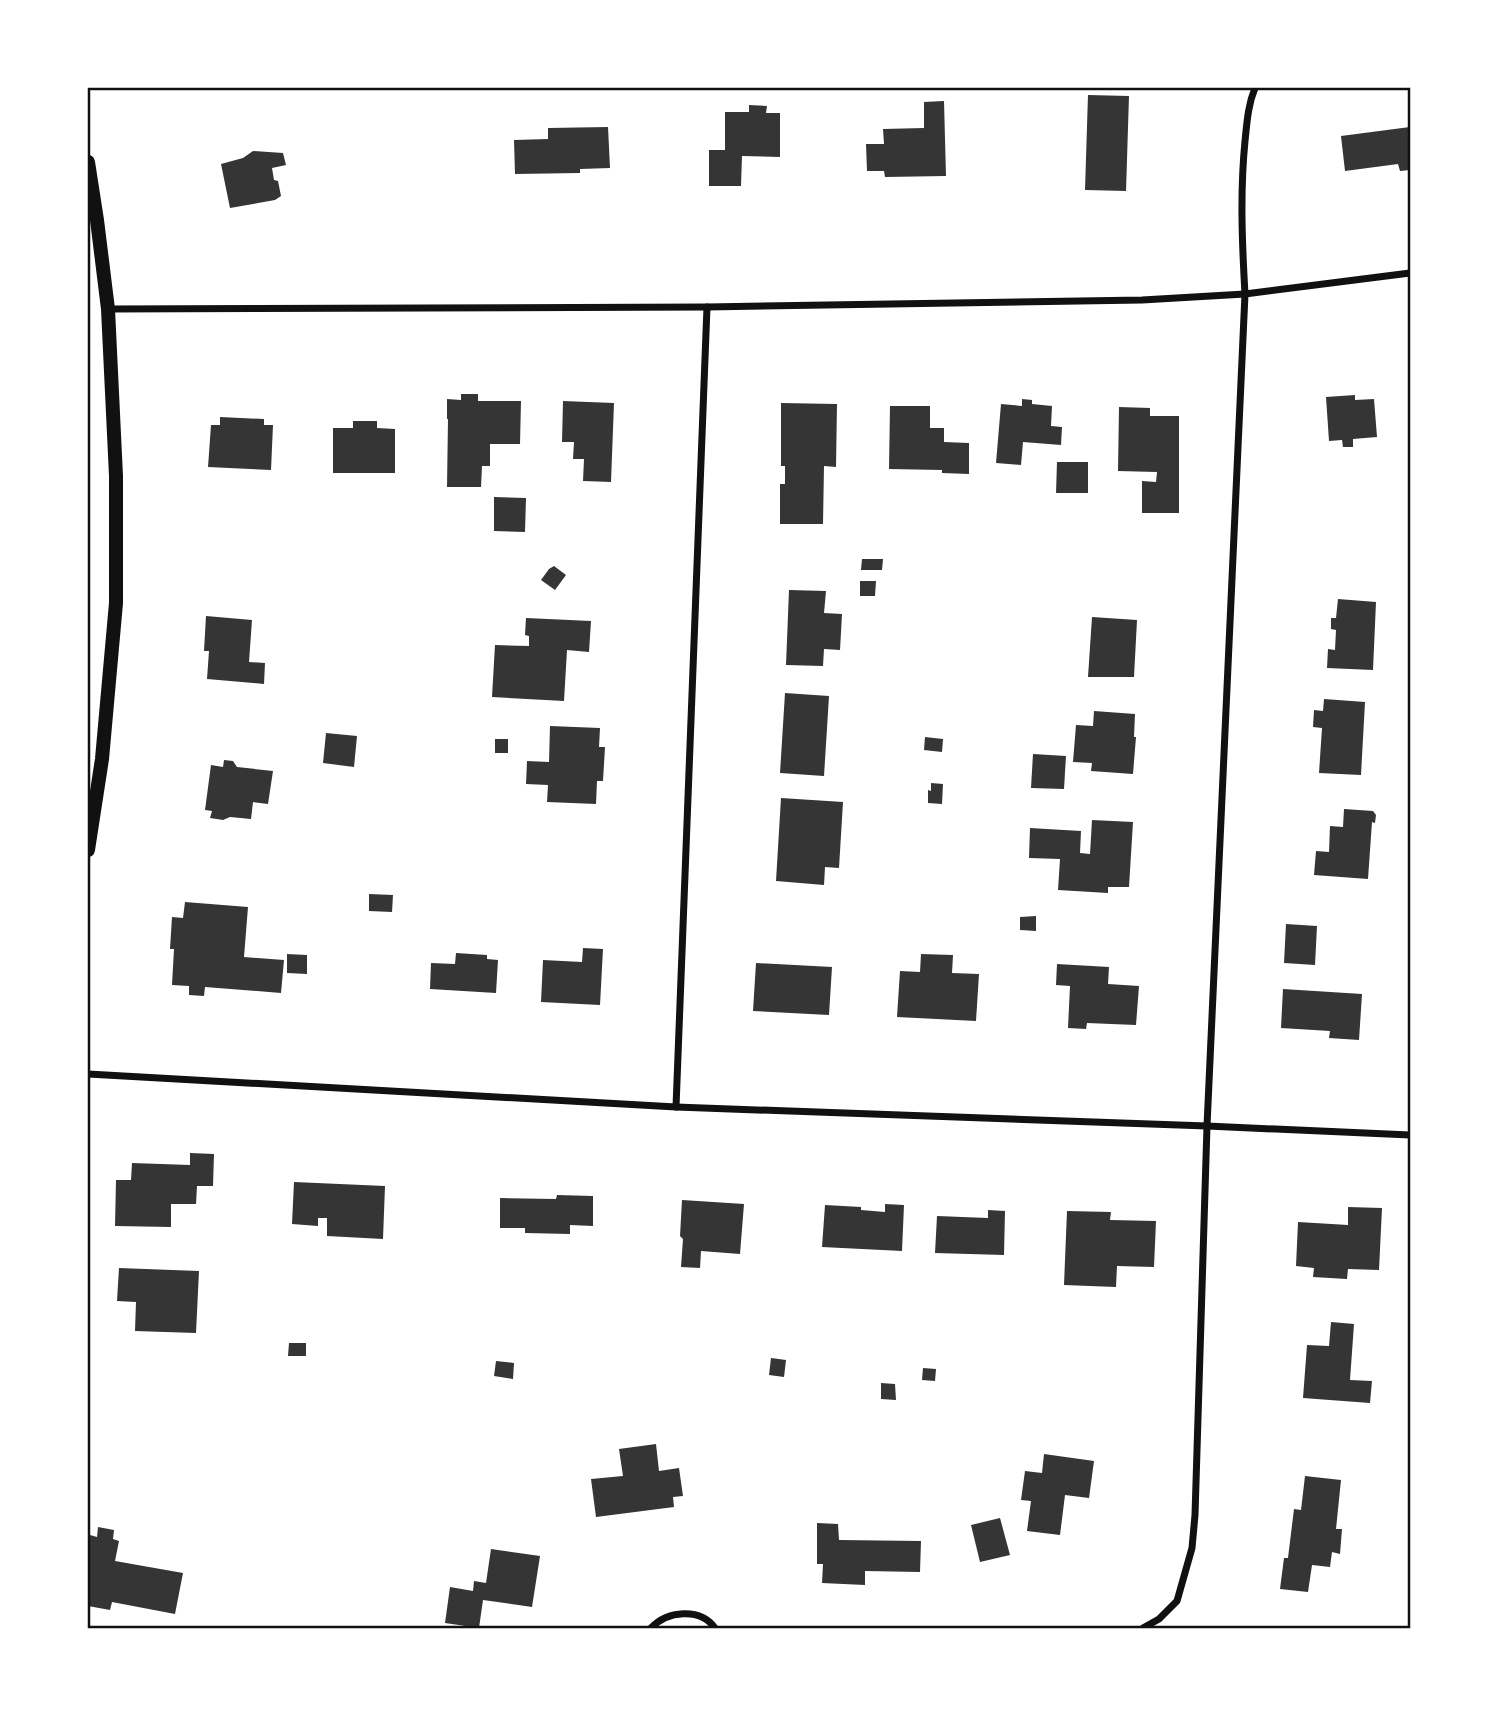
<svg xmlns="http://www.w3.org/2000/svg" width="1498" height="1716" font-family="Poppins,sans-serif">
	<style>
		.building { fill: #353535 }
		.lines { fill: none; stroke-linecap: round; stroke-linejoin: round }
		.minor { stroke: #111; stroke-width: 7 }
		.secondary { stroke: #111; stroke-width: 14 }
		.neatline { fill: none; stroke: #111; stroke-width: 2.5 }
	</style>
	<rect width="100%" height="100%" fill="#fff"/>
	<!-- building -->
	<g class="building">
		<path d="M1088,95L1129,96L1126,191L1085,190Z"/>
		<path d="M944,101L946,176L885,177L884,171H867L866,144H884L883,129L924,128V102Z"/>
		<path d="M749,105L767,106L766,113H780V157L742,156L741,186H709V150H725V112H749Z"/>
		<path d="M608,127L610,168L580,169V173L515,174L514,140L548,139V128Z"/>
		<path d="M1410,127V170L1400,171L1398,164L1345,171L1341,136Z"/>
		<path d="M253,151L283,153L286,165L272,168L274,180L278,181L281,196L275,200L230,208L221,164L243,158Z"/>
		<path d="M461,394H478V401H521L520,444H490V466H482L481,487H447L448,419H447V399L461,400Z"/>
		<path d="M1355,395V400L1374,399L1377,437L1353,439V447H1343L1342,440L1329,441L1326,397Z"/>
		<path d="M1022,399L1032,400V404L1052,406L1051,426L1062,427L1061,445L1023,442L1021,465L996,463L1001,404L1022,406Z"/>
		<path d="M563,401L614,403L611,482L583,481L584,459H573L574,442H562Z"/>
		<path d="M781,403L837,404L836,467L824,466L823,524H780V484H785V466H781Z"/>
		<path d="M890,406H930V428H944V442L969,443V474L942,473V470L889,469Z"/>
		<path d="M1119,407L1150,408V416H1179V513H1142V481L1156,482L1157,472L1118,471Z"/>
		<path d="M220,417L264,419V425H273L271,470L208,467L211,425H220Z"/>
		<path d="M353,421H377V428L395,429V473H333V428H353Z"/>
		<path d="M1057,462H1088V493H1056Z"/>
		<path d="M494,497L526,498L525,532L494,531Z"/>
		<path d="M862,559H883L882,570H861Z"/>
		<path d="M554,566L566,575L555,590L541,580L549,569Z"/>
		<path d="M860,581H876L875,596H860Z"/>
		<path d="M789,590L826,591L824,613L842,614L840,650L824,649L823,666L786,665Z"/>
		<path d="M1338,599L1376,602L1373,670L1327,668L1328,649L1335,650L1336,630L1331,629V618H1336Z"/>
		<path d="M206,616L252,620L249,662L265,663L264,684L207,679L209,651H204Z"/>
		<path d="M1092,617L1137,620L1134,677H1088Z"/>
		<path d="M526,618L591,621L589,652L567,650L564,701L492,697L495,645L529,646V636L525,635Z"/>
		<path d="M785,693L829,696L824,776L780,773Z"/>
		<path d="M1324,699L1365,702L1361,775L1319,773L1322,728L1313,727L1314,710L1323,711Z"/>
		<path d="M1094,711L1135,714L1134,737H1136L1133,774L1091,771L1092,763L1073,762L1076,725L1093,726Z"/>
		<path d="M550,726L600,728L599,747H605L603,781H597L596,804L547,802L548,785L526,784L527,761L549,762Z"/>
		<path d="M326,733L357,736L354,767L323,763Z"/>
		<path d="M925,737L943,739L942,752L924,750Z"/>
		<rect x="495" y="739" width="13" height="14"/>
		<path d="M1033,754L1066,756L1064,789L1031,788Z"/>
		<path d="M224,760L233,761L237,767L273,771L268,804L253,802L251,819L230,817L223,820L210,818L212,811L205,810L211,765L223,767Z"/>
		<path d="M931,783L943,784L942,804L928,803V790L931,791Z"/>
		<path d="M781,798L843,802L839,868L825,867L824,885L776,881Z"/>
		<path d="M1344,809L1373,811L1376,815L1375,823L1372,822L1368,879L1314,875L1316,851L1329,852L1330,826L1343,827Z"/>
		<path d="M1092,820L1133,822L1129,887H1108V893L1058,890L1060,859L1029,858L1030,828L1081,831L1080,853L1090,854Z"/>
		<path d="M369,894L393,895L392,912L369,911Z"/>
		<path d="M185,902L248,907L244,957L284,960L281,993L205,987L204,996L189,995V986L172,985L174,949H170L172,917L183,918Z"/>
		<path d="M1036,916V931L1020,930V917Z"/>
		<path d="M1286,924L1317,926L1315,965L1284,963Z"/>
		<path d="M583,948L603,949L600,1005L541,1002L543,960L582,962Z"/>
		<path d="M456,953L487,955V959L498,960L496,993L430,989L431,963L455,964Z"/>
		<path d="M287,954L307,955V974L287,973Z"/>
		<path d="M921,954L953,955L952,973L979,974L976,1021L897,1017L900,971L920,972Z"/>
		<path d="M756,963L832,967L829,1015L753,1011Z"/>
		<path d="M1057,964L1109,967L1108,984L1139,986L1136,1025L1087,1023L1086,1029L1068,1028L1070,986L1056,985Z"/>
		<path d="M1283,989L1362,994L1359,1040L1329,1038L1330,1031L1281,1028Z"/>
		<path d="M190,1153L214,1154L213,1186H197L196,1204H171V1227L115,1226L116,1180H131L132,1163L190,1165Z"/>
		<path d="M294,1182L385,1186L383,1239L327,1236V1218H318V1226L292,1224Z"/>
		<path d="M557,1195L593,1196V1226L570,1225V1234L525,1233V1228H500V1198L556,1199Z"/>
		<path d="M682,1200L744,1204L740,1254L701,1251L700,1268L681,1267L683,1239L680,1236Z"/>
		<path d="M885,1204L904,1205L902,1251L822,1247L825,1205L861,1207V1210L885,1212Z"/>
		<path d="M1348,1207L1382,1208L1379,1270L1348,1269L1347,1279L1313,1277L1314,1268L1296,1266L1298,1222L1348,1225Z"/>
		<path d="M988,1210L1005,1211L1004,1255L935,1253L937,1216L988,1218Z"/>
		<path d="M1067,1211L1111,1212L1110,1220L1156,1221L1154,1267L1117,1266L1116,1287L1064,1285Z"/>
		<path d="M119,1268L199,1271L196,1333L135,1331L136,1302L117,1301Z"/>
		<path d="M1331,1322L1354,1324L1350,1380L1372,1381L1370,1403L1303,1398L1307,1345L1329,1346Z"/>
		<path d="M289,1343H306V1356H288Z"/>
		<path d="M771,1358L786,1360L784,1377L769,1375Z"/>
		<path d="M496,1361L514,1363L513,1379L494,1376Z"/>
		<path d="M923,1368L936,1369L935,1381L922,1380Z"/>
		<path d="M881,1383L895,1384L896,1400L881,1399Z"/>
		<path d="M656,1444L659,1471L679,1468L683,1496L673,1497L674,1507L596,1517L591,1479L623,1476L619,1449Z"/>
		<path d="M1044,1454L1094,1461L1089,1498L1065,1495L1060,1535L1027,1531L1031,1501L1021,1500L1025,1471L1042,1473Z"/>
		<path d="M1305,1476L1341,1480L1336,1529H1342L1340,1554L1332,1552L1330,1567L1312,1565L1308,1592L1280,1589L1284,1558H1288L1294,1509L1301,1510Z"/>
		<path d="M1000,1518L1010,1555L980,1562L971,1525Z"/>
		<path d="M817,1523L838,1524L839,1540L921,1541L920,1572L865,1571V1585L822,1583L823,1564H817Z"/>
		<path d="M98,1527L114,1530L113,1539L119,1541L115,1561L183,1573L175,1614L112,1602L110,1610L88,1606V1551L90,1535L97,1537Z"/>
		<path d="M491,1549L540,1556L532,1607L483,1600L479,1628L445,1623L450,1587L473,1591L474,1581L486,1583Z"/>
	</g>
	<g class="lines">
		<!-- minor -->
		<g class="minor">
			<path d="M108,309L707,307L1142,300L1245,294L1410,273"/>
			<path d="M88,1074L676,1107L1207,1126L1410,1135"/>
			<path d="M676,1107L707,307"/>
			<path d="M651,1628C667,1611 700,1607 715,1628"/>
			<path d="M1143,1628L1159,1619L1177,1601L1192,1548L1195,1515L1207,1126L1245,294C1242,242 1240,192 1245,141C1247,122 1248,105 1255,88"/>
		</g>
		<!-- secondary -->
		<path class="secondary" d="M88,162L97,220L108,309L116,476V603L102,759L88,850"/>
	</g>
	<!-- border -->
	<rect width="1498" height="1716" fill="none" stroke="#ffffff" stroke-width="178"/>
	<rect x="89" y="89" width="1320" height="1538" class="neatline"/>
</svg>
